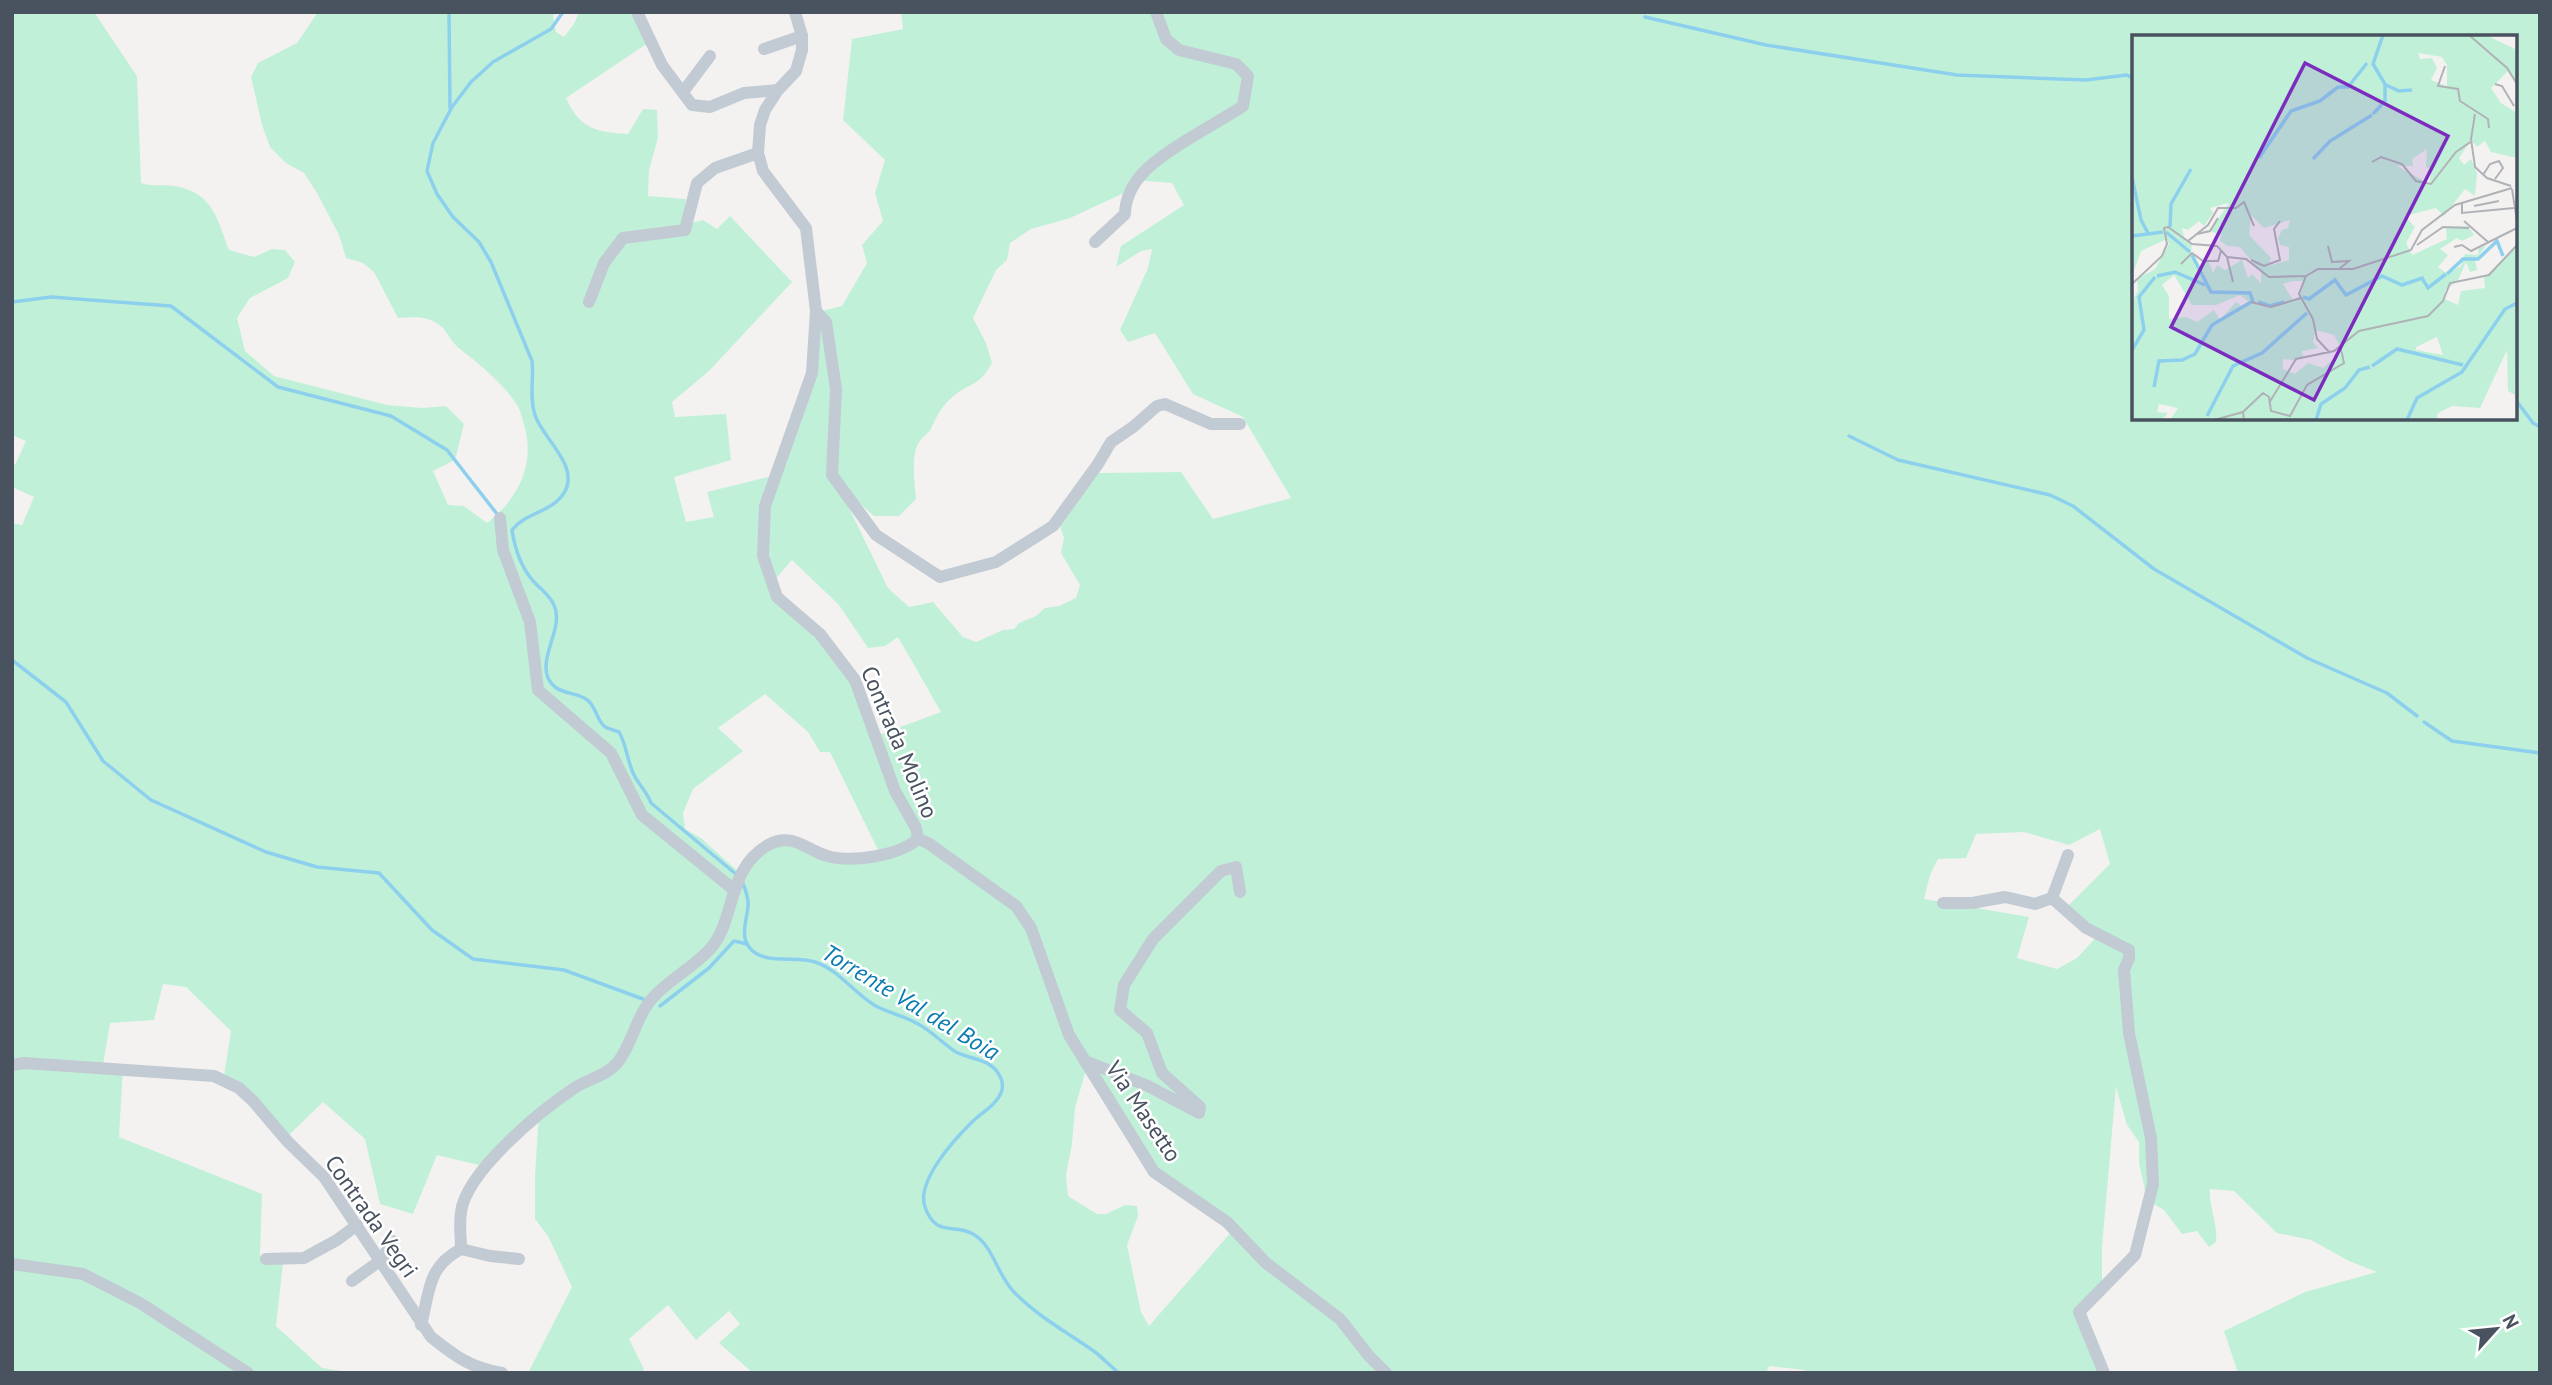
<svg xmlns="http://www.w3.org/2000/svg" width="2552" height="1385" font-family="'PT Sans',sans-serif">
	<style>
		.green { fill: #c0f1d8; fill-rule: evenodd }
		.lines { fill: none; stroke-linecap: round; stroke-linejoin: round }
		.stream { stroke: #8dd0ee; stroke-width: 3.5 }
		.minor { stroke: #c2cad3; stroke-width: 12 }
		.labels { text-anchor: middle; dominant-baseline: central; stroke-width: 5; stroke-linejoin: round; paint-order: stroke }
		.street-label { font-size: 23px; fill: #49525f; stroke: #fff }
		.water-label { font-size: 24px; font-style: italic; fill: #0a7cb1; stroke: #fff }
		.inset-river { fill: none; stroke: #8dd0ee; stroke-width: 3.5 }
		.inset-road { fill: none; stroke: #b0b2b7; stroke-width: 2 }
		.view { fill: #7b2cbf; fill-opacity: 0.15; stroke: #7b2cbf; stroke-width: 3.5 }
		.inset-edge { fill: none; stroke: #49525f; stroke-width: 3.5 }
	</style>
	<rect width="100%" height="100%" fill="#f4f2f1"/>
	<!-- green -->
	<path class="green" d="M12,12H94L137,76L141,183C153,187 163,184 175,186C213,193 217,218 229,250L254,257L272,249L285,250L295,262L288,278L250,298L237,318L245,351L274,376L387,405L422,408L446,406L464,424L455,460L433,471L448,505L464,506L487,523C518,499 536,464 524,425C522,419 521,411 517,405C504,384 479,364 460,349C452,343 449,335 443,328C429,315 416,317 398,318L374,272L363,263L346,258L339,235L317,193L304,173L286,163L270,147L262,125L251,77L258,63L297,43L318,12H555L553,16L556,32L564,37L574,24L579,12H635L648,43L566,98C580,129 596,132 628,134L643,109L657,110L658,138L649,170L648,196L686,199L683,225L703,220L717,229L730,216L792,282L709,371L672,402L675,417L726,414L731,460L674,477L686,522L714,517L707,492L772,476L806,394L817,312L842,306L867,263L862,245L883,221L875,193L885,160L843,120L852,39L903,29L901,12H2540V1373H2238L2224,1331L2305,1292L2377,1272L2349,1261L2311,1240L2277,1233L2234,1191L2210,1189C2209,1208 2218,1223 2216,1242L2209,1247L2197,1231L2182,1234L2164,1210L2147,1200L2139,1163V1142L2127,1125L2116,1087L2102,1247V1292L2082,1302L2110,1373H1805V1370L1769,1366L1766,1373H753L719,1343L740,1324L729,1311L696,1340L668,1305L629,1339L644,1369L641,1373H528L572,1287L548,1236L535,1219V1175L539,1113L487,1167L437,1155L413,1214L380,1204L365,1139L323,1102L288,1136L224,1076L231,1031L186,987L163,984L154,1020L110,1023L103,1065L123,1068L119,1137L262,1194L260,1256L283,1263L276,1326L322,1368L354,1373H12V523L22,525L34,497L12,487V466L16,463L26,441L12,435ZM2134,37H2515V418H2134ZM1133,180L1172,183L1184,205L1121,246L1116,267L1141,251L1152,249L1148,268L1120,330L1128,342L1155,333L1193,394L1243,417L1291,498L1213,519L1181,472L1098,473L1059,523L1064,538L1061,553L1080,585L1076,598L1059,606L1045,608L1036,616L1019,623L1014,629L1003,630L976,642L963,637L933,602L909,607L888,588L846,502H858L874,516H899L916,499C915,483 910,454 920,441C923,436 928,434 931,429C937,415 943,404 956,394C974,381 979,386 992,363L986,343L973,318L996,270L1007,260L1010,243L1031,229L1070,218L1124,193ZM792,560L839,605L868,648L885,646L898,637L941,712L879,735L827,640L787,606L773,582ZM765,694L808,732L820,752H830L880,854L826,855L794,838L753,857L742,875L701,838L685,829L683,813L693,789L743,751L718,728ZM2100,829L2110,864L2066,908L2099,934L2077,958L2057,969L2017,958L2029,917L1924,899L1930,875L1938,859L1966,858L1976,834L2024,832L2069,845ZM1085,1073L1155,1171L1233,1230L1149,1326L1141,1312L1127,1245L1138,1216L1137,1206L1125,1205L1106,1214H1097L1068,1196L1066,1175L1072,1144L1075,1108Z"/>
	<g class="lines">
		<!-- stream -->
		<g class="stream">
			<path d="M449,12L450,108"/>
			<path d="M563,12L551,29L493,62L471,82L452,107L433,143L427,171L437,194L453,217L479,242L491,262L532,361C534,378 529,398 535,415C542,438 581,466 564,493C551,513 526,512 512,530C515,550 522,570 536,584C543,591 550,596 554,605C566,630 530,666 555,687C564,694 577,693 586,699C596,705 596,719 604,726C607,729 615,730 619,732C627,746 627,761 634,775C639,785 647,792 651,803L737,875"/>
			<path d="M1645,17L1766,45L1957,75L2086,80L2127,75L2134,79"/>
			<path d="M12,302L51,297L171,306L278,387L391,416L447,450L497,514"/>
			<path d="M2515,399L2533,423L2540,427"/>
			<path d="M1849,436L1898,460L2050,495L2073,506L2154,569L2307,658L2387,693L2417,716"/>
			<path d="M12,660L66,702L103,761L151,800L266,852L317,867L379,873L432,930L473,959L564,970L643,999"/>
			<path d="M2424,722L2452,741L2540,753"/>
			<path d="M742,881C745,889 749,897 748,906C747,919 740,936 749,947C763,966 795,955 815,962C839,970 853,992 874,1005C888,1013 905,1016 918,1024C932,1031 943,1044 956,1052C971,1060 988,1058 998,1073C1002,1079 1004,1086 1001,1093C996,1105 981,1113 971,1123C954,1140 916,1181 925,1207C936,1239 957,1222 976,1236C993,1247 998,1276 1014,1292C1038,1317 1067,1332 1095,1352C1103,1358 1110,1366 1119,1373"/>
			<path d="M660,1006L709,968L734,941L747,944"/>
		</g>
		<!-- minor -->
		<g class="minor">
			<path d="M637,12L662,65L692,105L710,107L744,93L778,90"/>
			<path d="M795,12L802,36V50L796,71L778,90L765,110L760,125L758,153L763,171L806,228L816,311L812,373L765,506L763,556L777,597L820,634L855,680L895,791L916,828L918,839"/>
			<path d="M764,49L802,36"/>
			<path d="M683,92L710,56"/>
			<path d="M1095,242L1125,214C1125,200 1132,185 1142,174C1162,151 1216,124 1243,106L1248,76L1236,64L1179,50L1166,39L1156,12"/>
			<path d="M589,302L604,263L623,238L685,230L697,183L715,168L758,153"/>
			<path d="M816,311L826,322L836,389L832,475L876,535L940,577L996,562L1053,526L1098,464L1111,442L1133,427L1157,406L1165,404L1211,424H1240"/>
			<path d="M500,518L503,550L530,622L538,690L611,753L642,815L733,889"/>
			<path d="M918,839L928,843L1016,906L1031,928L1069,1035L1154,1172L1227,1222L1266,1263L1340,1319L1369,1356L1386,1373"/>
			<path d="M2052,898L2086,928L2129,950V958L2124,970L2129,1033L2151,1138L2153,1184L2135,1255L2079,1312L2104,1373"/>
			<path d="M2052,898L2068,855"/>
			<path d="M1943,903H1972L2005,897L2035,904L2052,898"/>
			<path d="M1085,1061L1148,1086L1199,1113L1200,1107L1162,1073L1147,1033L1120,1010L1124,985L1153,939L1221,871L1236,867L1240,892"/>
			<path d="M12,1065L24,1063L214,1076L239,1088L253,1101L288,1142L324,1177L431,1337C456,1357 471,1368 502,1373"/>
			<path d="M461,1249L490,1256L519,1259"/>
			<path d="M266,1259L304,1258L337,1240L357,1225"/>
			<path d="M12,1264L83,1274L140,1303L248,1373"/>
			<path d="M352,1281L381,1260L393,1241"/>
			<path d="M421,1325C430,1291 427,1267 461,1249C461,1237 459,1224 461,1212C466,1172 540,1111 573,1089C587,1079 607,1076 618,1062C632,1044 636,1018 650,1001C667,980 692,969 710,949C736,921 726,869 768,845C792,832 805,849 827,856C852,863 898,856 918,839"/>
		</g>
	</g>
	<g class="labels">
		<!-- street labels -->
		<g class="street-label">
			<text transform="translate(900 742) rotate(67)">Contrada Molino</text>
			<text transform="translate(1144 1111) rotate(56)">Via Masetto</text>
			<text transform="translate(372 1216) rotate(55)">Contrada Vegri</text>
		</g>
		<!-- water labels -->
		<g class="water-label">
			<text transform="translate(911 1002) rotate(31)">Torrente Val del Boia</text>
		</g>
	</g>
	<!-- overview -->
	<g transform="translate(2132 35)">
		<rect width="385" height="385" fill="#f4f2f1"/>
		<path d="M0,0H354L385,15V50L376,36L359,53L369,68L385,78V123L359,117L353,106L345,112L339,105L327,123L332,130L339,124L345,138L343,161L333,154L312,181L304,173L273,181L283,192L274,208L280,220L315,204L314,192L336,191L342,200L330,206L325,203L308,214L316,220L306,232L315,239L329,231L333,219L346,220L347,213L354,211L343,225L345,235L338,237L334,227L325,247L313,255V264L326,270L329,256L353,253L352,243L385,210L383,360L376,356L375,315L348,373L320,371L306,378L304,385H38L46,373L27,369L25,377L36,378L30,385H0V266L6,256L5,244L23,234L37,209L35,204L9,216L0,241ZM286,18L310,22L315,30V51L299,45L305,33L300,23L288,24ZM295,114L294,132L300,134L297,149L265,131H281L280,124ZM97,168L78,196L89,200L88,206L96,211L108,212L129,237V248L120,239L116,243L110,225L93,235L85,230L81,238L77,227H72L70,235L59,217L60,208L52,202L50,193L56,195L67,186L72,191L81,178L78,173ZM119,180L132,193L158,185L156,193L150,195L146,203L148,210L157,212V225L136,231L139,223L117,200ZM42,240L60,270H84L108,260L119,269L111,272L104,267L88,285L82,275L65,287L54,282L37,284V261L30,250ZM161,246H173L168,261L161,265L151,249ZM183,295L202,300L211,316L191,333L176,328L163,339L151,334V324L162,325L171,322L170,316L186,313L181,307ZM305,302L311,320L284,315V312Z" fill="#c0f1d8" fill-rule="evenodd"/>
		<path class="inset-river" d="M254,50L267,56L280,55M241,79L253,66V49L241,29L251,0M127,123L159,76L188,66L206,52H216L235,28M181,124L198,106L240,80M0,142L9,185L16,198M38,192L39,169L59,134M34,197L58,217M0,201L31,197M60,220L79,257L118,258L121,267M315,239L331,224H346L365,206L371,221M25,241L43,237L73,250M171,262L177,264L203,245L214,260L250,241L270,250L290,243L296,253L314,239M126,267L138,271L152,267M0,315L12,295L7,262L23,242M240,331L265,314L331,330M22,352L27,326L50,325L63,319L80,290L119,267M75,381L101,331L130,318L175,278M184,385L189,369L213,353L227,335L238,332M275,385L285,363L330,337L373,274L385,268"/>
		<path class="inset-road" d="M337,0L375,33L385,49M313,31L306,51L326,54L328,66L356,84L357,93M363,49L370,51L382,71M343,79L339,104L343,132L355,143L379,151M240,127L249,122L270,129L284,146L299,149L324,117L340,106M351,140L358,129L367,126L371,133L363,144M380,154L385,186M330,167V178L382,173M342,171L367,166M332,186L356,207M65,199L78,196L86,183M56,206L76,190L86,173H104L112,167L122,191M285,210L311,192L337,193M196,211L200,227L217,226L207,234M322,212L330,210L339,216L385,193M95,222L101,247M119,225L132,231L148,225L142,194L148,186M49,229L60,218L71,226H86L89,216M174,241L186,234H221L279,215L290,195L323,170L380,153M174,241L167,259L181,284L185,304L198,318M0,249L30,221L35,209L32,193L36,192L60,209L85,211L95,222L114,224L137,242L174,241M119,267L139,272L169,263M137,368L164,324L202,316L227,296L296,281L311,266L318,248L357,240L385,210M82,385L111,377M112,385L111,377L131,358L137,362L139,376L158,381L175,350L212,328L208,310"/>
		<path class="view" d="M173,28L316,101L182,365L39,292Z"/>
		<rect width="385" height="385" class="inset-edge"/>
	</g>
	<!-- border -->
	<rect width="2552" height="1385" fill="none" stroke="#49525f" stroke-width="28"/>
	<!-- north arrow -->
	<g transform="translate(2496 1329) rotate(63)" stroke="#ffffff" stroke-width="5" paint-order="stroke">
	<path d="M0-5L12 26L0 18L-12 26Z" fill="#49525f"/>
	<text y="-10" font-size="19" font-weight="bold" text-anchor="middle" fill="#49525f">N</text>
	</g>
</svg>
